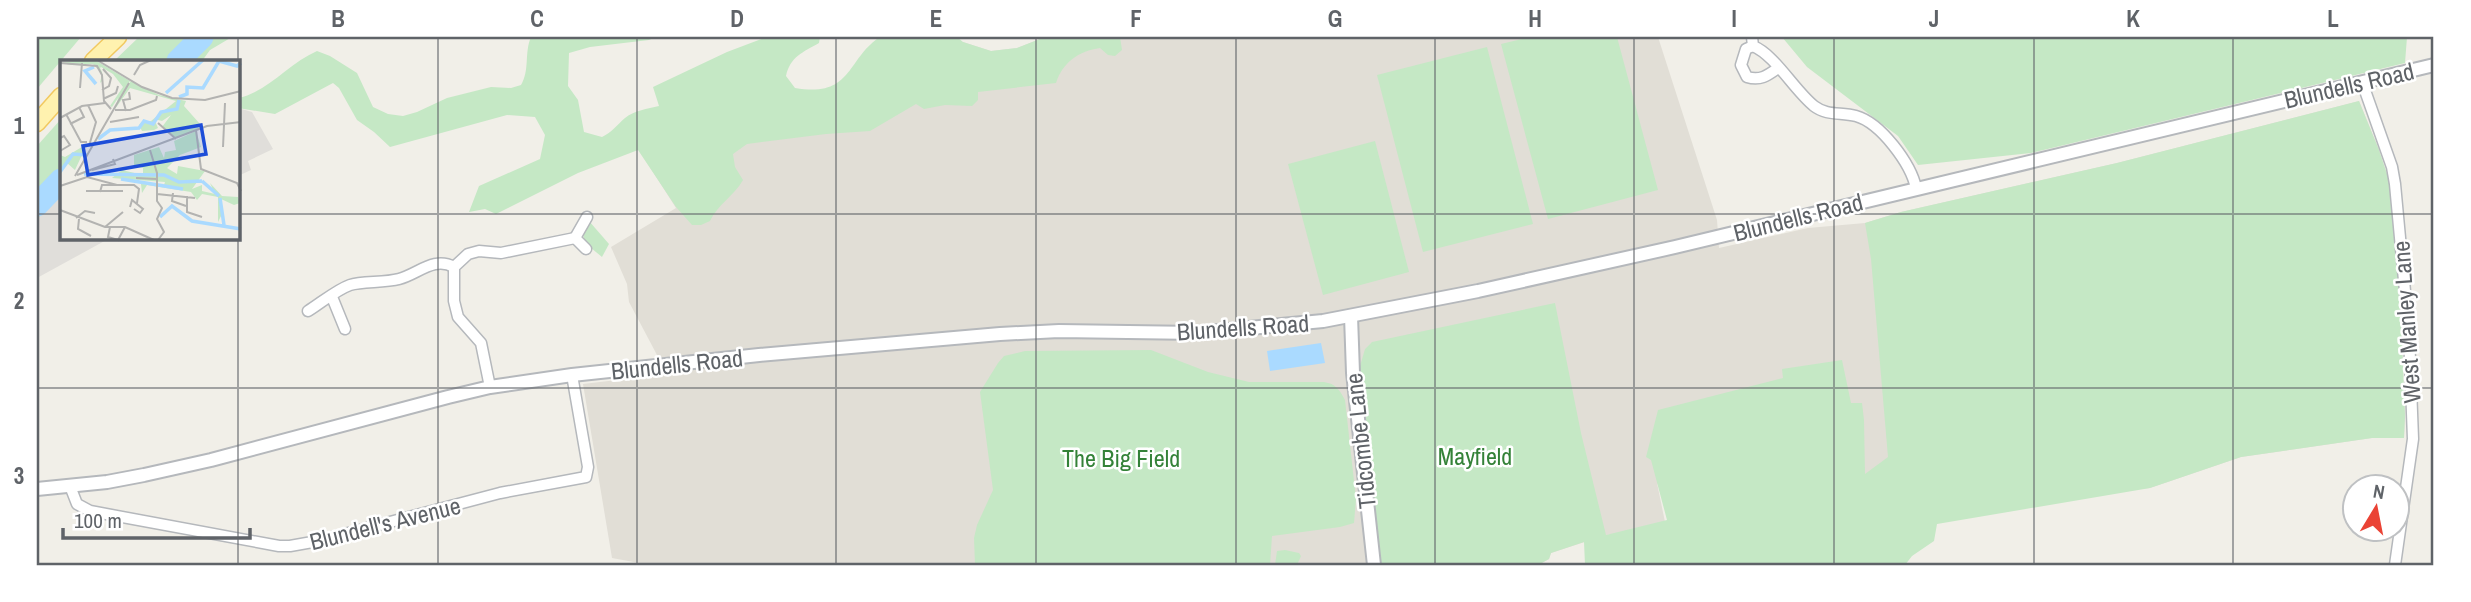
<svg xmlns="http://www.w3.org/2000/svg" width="2471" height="602" font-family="'Archivo Narrow',sans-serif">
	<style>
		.industrial { fill: #e0deda }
		.education { fill: #e1ded6; fill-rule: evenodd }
		.green { fill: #c5e8c5 }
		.water { fill: #aadaff }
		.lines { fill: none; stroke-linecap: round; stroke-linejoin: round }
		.river { stroke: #aadaff; stroke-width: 23 }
		.minor-casing { stroke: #b5b8bc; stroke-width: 13 }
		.tertiary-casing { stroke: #b5b8bc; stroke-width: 16 }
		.primary-casing { stroke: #f2c960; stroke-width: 19 }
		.minor { stroke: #fff; stroke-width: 10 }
		.tertiary { stroke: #fff; stroke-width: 12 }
		.primary { stroke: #fff2af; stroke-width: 16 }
		.grid { fill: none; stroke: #5f6368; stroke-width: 2; stroke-opacity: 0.55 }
		.labels { text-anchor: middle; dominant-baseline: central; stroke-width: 5; stroke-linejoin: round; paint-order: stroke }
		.street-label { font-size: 24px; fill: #5f6368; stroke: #fff }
		.park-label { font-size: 24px; fill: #348238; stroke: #fff }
		.inset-river { fill: none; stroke: #aadaff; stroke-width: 3.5 }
		.inset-road { fill: none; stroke: #b3b3b1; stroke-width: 2 }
		.view { fill: #1d4ed8; fill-opacity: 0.15; stroke: #1d4ed8; stroke-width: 3.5 }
		.inset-edge { fill: none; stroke: #5f6368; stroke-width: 3.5 }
		.neatline { fill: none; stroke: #5f6368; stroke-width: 2.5 }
		.grid-label { font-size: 23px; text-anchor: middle; font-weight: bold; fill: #5f6368 }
	</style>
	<rect width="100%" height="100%" fill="#f1efe8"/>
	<!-- industrial -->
	<g class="industrial">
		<path d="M238,108L252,112L273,149L248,161L251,170L238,176Z"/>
		<path d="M61,196V238H110L37,278V219Z"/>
	</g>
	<!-- education -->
	<path class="education" d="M1045,37H1658L1717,220L1719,248L1808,228L1865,223L1901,212L2117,163L2359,101L2379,150L2401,317L2405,416L2404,438H2372L2241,457L2150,488L1606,535L1551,553L1549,559L1538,565H650L612,558L583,384L660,375L657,355L629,302L627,284L611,247L676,208L639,150L823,96L963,42L991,51L1017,48ZM1657,483V484L1731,506L1665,522Z"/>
	<!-- green -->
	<g class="green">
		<path d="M37,37H81L37,89Z"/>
		<path d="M139,37H232L210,50L202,61H114Z"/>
		<path d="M531,37H656L649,40L590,47L569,53L568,86L578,100L584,132L602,137C612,132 617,125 625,118C635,110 647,109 659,106L653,87L727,52L764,38L820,37L819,43C803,52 790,57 786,76L795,88C853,98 846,59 880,37H957L963,42L991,51L1017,48L1045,37H1120L1122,50L1115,56L1108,55L1100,48C1079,51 1063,62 1056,83L978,92V100L972,106L945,105L924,109L916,104L870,131L826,134L747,144L733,154L735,167L743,180C734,196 718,204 710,221L701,225H692L676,207L638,150L578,173L496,214L485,209L469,212L479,186L540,159L545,135L535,117L507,115L390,147L374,132L357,120L339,88L333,83L275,114L238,108V98C268,92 289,63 317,51L330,56L357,73L373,107L388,114L403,116L417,112L447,98L491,87L511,88L521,85C530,70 524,53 531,37Z"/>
		<path d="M1530,37H1617L1658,190L1548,219L1501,44Z"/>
		<path d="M1782,37H2407L2405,63L2031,153L1918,165L1898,136L1807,67Z"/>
		<path d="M1487,47L1533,224L1423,252L1377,75Z"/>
		<path d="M2359,101L2379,150L2392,189L2401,317L2405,416L2404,438H2372L2241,457L2150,488L1937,524L1934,541L1912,556L1905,565H1585L1584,542L1551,553L1549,559L1538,565H1379L1358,373L1365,349L1372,342L1555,303L1581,433L1606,535L1667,520L1651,460L1646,457L1658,410L1783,378L1782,369L1842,360L1851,403H1862L1864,420L1865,474L1888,457L1871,259L1865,223L1901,212L2117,163Z"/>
		<path d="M61,119V196L37,219V146Z"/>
		<path d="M1375,141L1409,272L1323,295L1288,164Z"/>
		<path d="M589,221L609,244L602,257L585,243L582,230Z"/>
		<path d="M1151,350L1208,372L1249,382H1324C1336,384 1339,389 1345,400L1356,499L1354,523L1340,527L1272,536L1270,565H975L974,538L977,525L993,490L980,392L998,363L1004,356L1025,351Z"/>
		<path d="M1285,550L1299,553L1301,556L1297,565H1275L1277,551Z"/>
	</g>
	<!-- water -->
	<path class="water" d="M1321,343L1325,363L1270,371L1267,351Z"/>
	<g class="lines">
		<!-- river -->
		<g class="river">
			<path d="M178,61L202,37"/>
			<path d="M37,205L61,180"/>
		</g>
		<!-- minor casing -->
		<g class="minor-casing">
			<g id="minor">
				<path d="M1752,37L1753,46C1775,55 1794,90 1814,106C1827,116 1841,112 1856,116C1881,123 1911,164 1916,188"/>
				<path d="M1753,46L1746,49L1741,65L1747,77C1760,81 1767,76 1778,68"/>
				<path d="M2362,82L2392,167L2395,184L2409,334L2413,439L2395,565"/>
				<path d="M586,249L575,238L587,217"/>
				<path d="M332,297L345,329"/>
				<path d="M308,311C321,303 336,290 350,285C362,281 384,283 399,279C418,274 434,256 454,267"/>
				<path d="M490,387L481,343L458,317L454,301V267L468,254L479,251L501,253L575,238"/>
				<path d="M70,486L77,504L90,511L279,546H290L318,541L500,493L586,477L588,467L572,375"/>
			</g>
		</g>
		<!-- tertiary casing -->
		<g class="tertiary-casing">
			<g id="tertiary">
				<path d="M1351,316L1353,373L1374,565"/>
				<path d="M37,489L107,482L144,475L211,460L448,397L490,387L572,375L759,355L1000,334L1059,331L1197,333L1323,321L1478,291L1675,247L2434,65"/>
			</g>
		</g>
		<!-- primary casing -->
		<g class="primary-casing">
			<g id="primary">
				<path d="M93,61L118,37"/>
				<path d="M37,123L61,96"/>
			</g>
		</g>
		<!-- minor -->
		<use href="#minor" class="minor"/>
		<!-- tertiary -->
		<use href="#tertiary" class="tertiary"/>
		<!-- primary -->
		<use href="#primary" class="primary"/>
	</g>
	<!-- grid -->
	<path class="grid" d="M238,37V61M438,37V565M637,37V565M836,37V565M1036,37V565M1236,37V565M1435,37V565M1634,37V565M1834,37V565M2034,37V565M2233,37V565M238,61V238M37,214H61M238,214H2434M238,238V565M37,388H2434"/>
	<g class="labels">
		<!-- street labels -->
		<g class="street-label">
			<text transform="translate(2349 85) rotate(-13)">Blundells Road</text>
			<text transform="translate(1798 217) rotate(-14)">Blundells Road</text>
			<text transform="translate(2406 322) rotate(-94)">West Manley Lane</text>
			<text transform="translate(1243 327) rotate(-4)">Blundells Road</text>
			<text transform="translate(677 364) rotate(-6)">Blundells Road</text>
			<text transform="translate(1360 441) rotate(-96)">Tidcombe Lane</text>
			<text transform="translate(385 523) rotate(-14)">Blundell's Avenue</text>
		</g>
		<!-- park labels -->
		<g class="park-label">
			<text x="1475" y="456">Mayfield</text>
			<text x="1121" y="458">The Big Field</text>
		</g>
	</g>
	<!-- overview -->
	<g transform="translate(60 60)">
		<rect width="180" height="180" fill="#f1efe8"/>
		<path d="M25,0H35L70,21L64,30L71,21L99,35L126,41L124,46L140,64L138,69L116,78L102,67L111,55L102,61L94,59L98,68L94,70L82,71L79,65L83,61H91L116,41L70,28L55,49L58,38L52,47L50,46L63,27L53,14L41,7L40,8L42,12L43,20L40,23L42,14L33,4L12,5L0,3ZM136,71L141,87L120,95L107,108L117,114L118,106L145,111L132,129L142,125V131L155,134L150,123L162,136L178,137L180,143L174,145L161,139L162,154L158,162V137L142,134L137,140L131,132L87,125L82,133L81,124L104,125L105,122L52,118L62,110L83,115V108L74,106V95L99,87L104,98L105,92L116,90L114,81ZM27,84L15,110L7,103L0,111V95L5,97Z" fill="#c5e8c5"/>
		<path class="inset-river" d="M34,7L25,11L36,24M106,33L143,0M119,37L127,34V27L143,28L159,1L177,6L181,3M38,79L50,70L79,68L84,61L93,64L101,52L117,49L119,40M0,112L13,94L27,95M24,114L104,115L119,122L142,121M61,119L123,129M142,121L159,136M160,138L164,165M100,157L112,146L132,161L181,169"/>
		<path class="inset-road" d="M37,0L82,27L112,38L145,40L181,31M0,3L37,6L42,15L44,41L51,49M74,15L80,5L91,0M20,28L22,3M42,30L49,26L51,18L43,9M43,39L56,33L58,26M28,45L36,62L29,86M55,50H70L96,40L97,36M66,51L63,40L70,39L69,32M6,54L21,82H27M0,58L22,46L45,43M50,62L79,57M98,63L116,79M10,64L24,57L19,47M136,70L141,109L177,123L181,131M0,78L4,76L10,85L0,91M163,87L165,43M90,90L97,113V141L102,148L97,159L104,172L98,180M32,110L55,104L53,99M17,115L147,66L181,62M15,116L69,23M76,118L97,119M0,126L27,117L57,125M26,131H63M40,132L42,125H74L79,129L77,143M113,133L112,141L126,146M97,134L135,138M127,136V152L142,157M70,147L72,140L83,149L80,153L74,149M0,150L45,167H65L94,180M16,158L25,151L35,153M19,159L18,169L31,176M45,167L63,152M50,167L48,177L58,180L65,167"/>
		<path class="view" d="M141,65L146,94L28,115L23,86Z"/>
		<rect width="180" height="180" class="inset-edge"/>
	</g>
	<!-- border -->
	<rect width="2471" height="602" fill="none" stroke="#ffffff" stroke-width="77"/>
	<!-- north arrow -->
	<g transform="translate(2376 508) rotate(10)"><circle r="33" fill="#ffffff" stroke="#bfc1c3" stroke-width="2"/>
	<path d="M0-5L12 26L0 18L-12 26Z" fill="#ea4335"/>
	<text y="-10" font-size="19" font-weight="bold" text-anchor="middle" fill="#5f6368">N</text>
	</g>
	<!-- scale -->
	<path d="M63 528v10h187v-10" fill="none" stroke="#5f6368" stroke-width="3.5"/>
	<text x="74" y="528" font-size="21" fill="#5f6368" stroke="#ffffff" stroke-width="5" paint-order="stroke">100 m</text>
	<rect x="38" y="38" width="2394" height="526" class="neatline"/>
	<g class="grid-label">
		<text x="138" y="27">A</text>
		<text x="338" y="27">B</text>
		<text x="537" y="27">C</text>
		<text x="737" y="27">D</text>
		<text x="936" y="27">E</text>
		<text x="1136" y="27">F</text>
		<text x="1335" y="27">G</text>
		<text x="1535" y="27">H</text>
		<text x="1734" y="27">I</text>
		<text x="1934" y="27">J</text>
		<text x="2133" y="27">K</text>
		<text x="2333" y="27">L</text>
		<text x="19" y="134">1</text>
		<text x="19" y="309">2</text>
		<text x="19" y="484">3</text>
	</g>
</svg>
